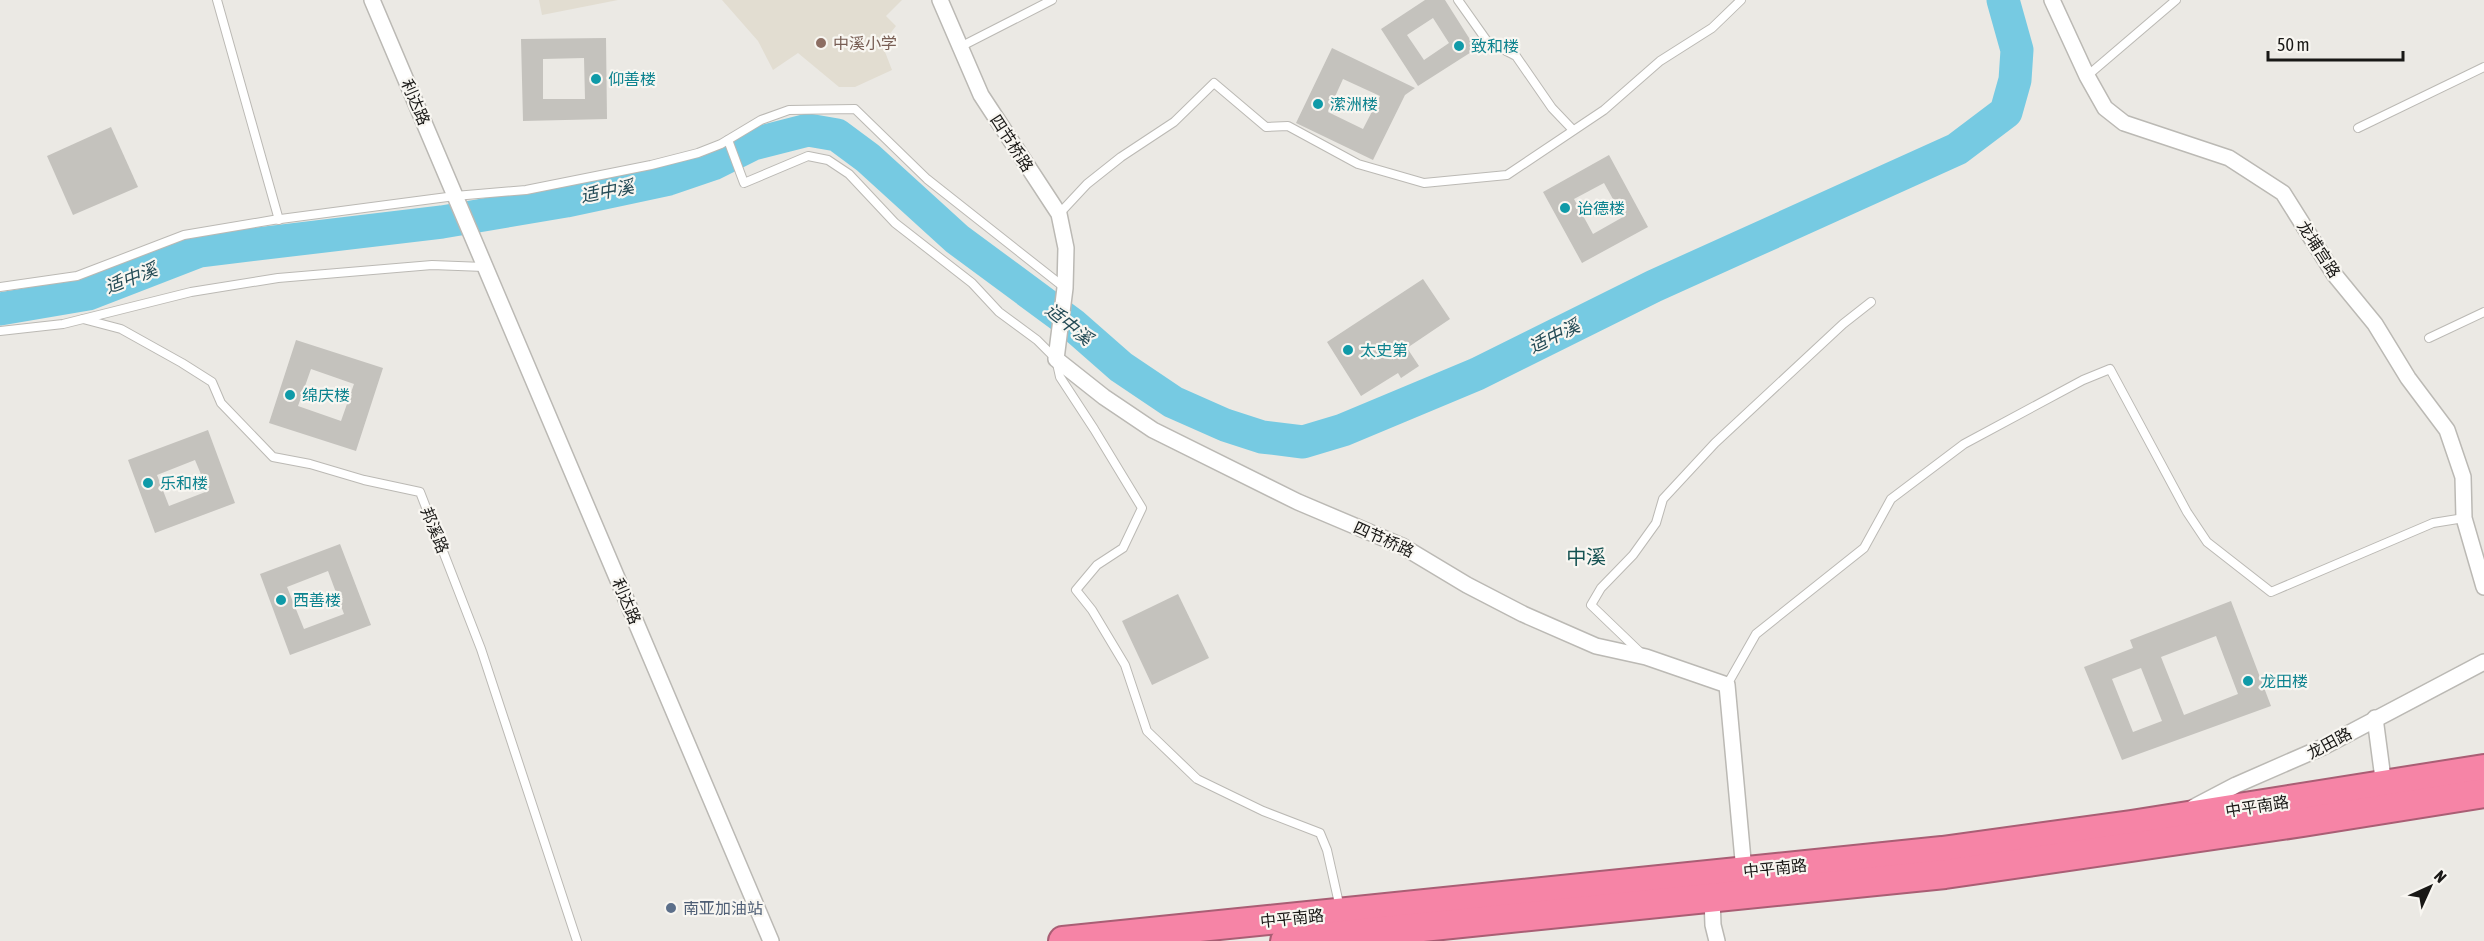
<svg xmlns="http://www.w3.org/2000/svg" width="2484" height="941" font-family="'Asap Condensed','Noto Sans SC',sans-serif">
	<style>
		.built { fill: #e2ddd1 }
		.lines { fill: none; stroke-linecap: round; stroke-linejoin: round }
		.river { stroke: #76cae2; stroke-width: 33 }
		.building { fill: #c4c2bd; fill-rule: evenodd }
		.lane-casing { stroke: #bbb9b4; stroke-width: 10 }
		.street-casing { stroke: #bbb9b4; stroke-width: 18 }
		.highway-casing { stroke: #a95e74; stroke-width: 32 }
		.lane { stroke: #fff; stroke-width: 8 }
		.street { stroke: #fff; stroke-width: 15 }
		.highway { stroke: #f684a6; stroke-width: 28 }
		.education-dot { fill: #8d6e63; stroke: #f8f6f1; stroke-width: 2 }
		.culture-dot { fill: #0f9aa8; stroke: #f8f6f1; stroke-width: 2 }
		.service-dot { fill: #5c6f8a; stroke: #f8f6f1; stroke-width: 2 }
		.labels { text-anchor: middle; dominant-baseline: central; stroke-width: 4.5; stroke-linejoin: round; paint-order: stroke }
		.education-label { font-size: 16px; fill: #785e54; stroke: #f8f6f1; text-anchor: start }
		.culture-label { font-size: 16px; fill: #0d838f; stroke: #f8f6f1; text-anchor: start }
		.street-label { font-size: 16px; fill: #191816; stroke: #f8f6f1 }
		.service-label { font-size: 16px; fill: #4e5e75; stroke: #f8f6f1; text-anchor: start }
		.water-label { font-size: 18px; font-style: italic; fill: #244b56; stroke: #f8f6f1 }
		.quarter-label { font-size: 20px; fill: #155252; stroke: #f8f6f1 }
	</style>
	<rect width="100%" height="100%" fill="#ebe9e4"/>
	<!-- built -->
	<g class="built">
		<path d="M539,0H618L542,15Z"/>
		<path d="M722,0H902L886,16L896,26L882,44L892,70L855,87H839L798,53L773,70L758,41Z"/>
	</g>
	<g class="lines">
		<!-- river -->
		<path class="river" d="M0,309L88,294L199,251L442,222L566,201L669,179L713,164L753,144L808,130L837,135L868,158L957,239L1072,324L1121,367L1173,402L1225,425L1262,437L1303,442L1343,430L1477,374L1654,286L1957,149L2006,112L2015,80L2017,50L2003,0"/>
	</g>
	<!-- building -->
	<g class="building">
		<path d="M1425,0H1445L1476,49L1418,86L1381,29ZM1433,18L1449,43L1424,60L1407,35Z"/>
		<path d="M606,38L607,119L523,121L521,39ZM584,58L585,99H543V59Z"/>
		<path d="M1332,48L1415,88L1405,95L1373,160L1296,123ZM1343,79L1380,96L1363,129L1328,112Z"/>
		<path d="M111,127L138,187L73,215L47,156Z"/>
		<path d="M1609,155L1648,227L1582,263L1543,192ZM1604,183L1623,217L1593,234L1574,199Z"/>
		<path d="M1423,279L1450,319L1407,348L1419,366L1401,378L1398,373L1361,396L1327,342Z"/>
		<path d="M296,340L383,368L356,451L269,423ZM311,369L354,384L341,421L298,406Z"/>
		<path d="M208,430L235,503L155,533L128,460ZM195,460L208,491L169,506L157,475Z"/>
		<path d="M340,544L371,625L290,655L260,574ZM328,571L344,614L304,629L287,587Z"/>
		<path d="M1178,594L1209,658L1152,685L1122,621Z"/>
		<path d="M2231,601L2271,706L2122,760L2084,667L2133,648L2130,640ZM2216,636L2238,694L2184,715L2161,657ZM2141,668L2162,721L2133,732L2112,679Z"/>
	</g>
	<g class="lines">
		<!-- lane casing -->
		<g class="lane-casing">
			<g id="lane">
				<path d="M217,0L279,220"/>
				<path d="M1458,0L1487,41L1516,56L1552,108L1573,130"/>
				<path d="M960,47L1052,0"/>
				<path d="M2087,76L2176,0"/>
				<path d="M2358,128L2484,67"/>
				<path d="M728,140L744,183L808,156L828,160L849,174L895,223L972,283L999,312L1037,340L1056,359L1060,377L1094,429L1142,508L1123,548L1097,565L1076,590L1092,610L1125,665L1147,731L1197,779L1263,811L1320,833L1327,850L1340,908"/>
				<path d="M1059,214L1087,184L1121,157L1174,122L1214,83L1266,127L1288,126L1358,164L1424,183L1507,175L1604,110L1660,61L1712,28L1741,0"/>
				<path d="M0,287L77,276L184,235L273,220L455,196L526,190L651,165L698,153L721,144L761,120L789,110L855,109L927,179L1065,288"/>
				<path d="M83,319L121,329L182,363L212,382L221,403L273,457L310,464L364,480L420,492L481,649L577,941"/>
				<path d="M0,331L63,324L191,292L278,278L432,265L484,267"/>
				<path d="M2429,338L2484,312"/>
				<path d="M1642,654L1591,605L1601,588L1633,555L1656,523L1663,499L1715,443L1843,324L1871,302"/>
				<path d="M1727,685L1756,634L1864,548L1891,499L1964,444L2083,380L2110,369L2187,512L2207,542L2271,592L2433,523L2464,518"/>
			</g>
		</g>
		<!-- street casing -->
		<g class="street-casing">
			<g id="street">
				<path d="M372,0L771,941"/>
				<path d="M940,0L981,95L1059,214L1066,248L1065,288L1056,359L1104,397L1153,430L1298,502L1402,546L1467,585L1523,614L1596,646L1646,657L1727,685L1744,871"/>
				<path d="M2052,0L2087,76L2105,108L2124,123L2229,158L2283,193L2334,274L2375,324L2408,378L2447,430L2463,477L2464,518L2484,587"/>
				<path d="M2375,718L2384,786"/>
				<path d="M2194,807L2236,785L2323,747L2484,662"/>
				<path d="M1712,898L1713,925L1717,941"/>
			</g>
		</g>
		<!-- highway casing -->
		<g class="highway-casing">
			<g id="highway">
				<path d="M1063,941L1942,851L2131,825L2484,769"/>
				<path d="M1285,941L1945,874L2303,822L2484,793"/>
			</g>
		</g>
		<!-- lane -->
		<use href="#lane" class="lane"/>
		<!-- street -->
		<use href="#street" class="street"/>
		<!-- highway -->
		<use href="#highway" class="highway"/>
	</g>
	<!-- markers -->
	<circle class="education-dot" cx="821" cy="43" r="6"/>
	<g class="culture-dot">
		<circle cx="1459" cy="46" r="6"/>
		<circle cx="596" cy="79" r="6"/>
		<circle cx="1318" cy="104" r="6"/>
		<circle cx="1565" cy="208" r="6"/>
		<circle cx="1348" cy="350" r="6"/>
		<circle cx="290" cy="395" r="6"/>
		<circle cx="148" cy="483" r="6"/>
		<circle cx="281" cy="600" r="6"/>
		<circle cx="2248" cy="681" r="6"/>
	</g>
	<circle class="service-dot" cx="671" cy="908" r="6"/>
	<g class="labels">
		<!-- education labels -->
		<g class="education-label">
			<text x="833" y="43">中溪小学</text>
		</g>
		<!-- culture labels -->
		<g class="culture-label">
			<text x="1471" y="46">致和楼</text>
			<text x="608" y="79">仰善楼</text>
			<text x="1330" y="104">潆洲楼</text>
			<text x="1577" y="208">诒德楼</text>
			<text x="1360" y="350">太史第</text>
			<text x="302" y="395">绵庆楼</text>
			<text x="160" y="483">乐和楼</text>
			<text x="293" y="600">西善楼</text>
			<text x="2260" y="681">龙田楼</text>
		</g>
		<!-- street labels -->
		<g class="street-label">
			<text transform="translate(416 102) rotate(67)">利达路</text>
			<text transform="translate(1012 143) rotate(57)">四节桥路</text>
			<text transform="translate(2319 249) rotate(57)">龙埔宫路</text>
			<text transform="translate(435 530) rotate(68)">邦溪路</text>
			<text transform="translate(1384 539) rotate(24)">四节桥路</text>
			<text transform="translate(627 601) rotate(67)">利达路</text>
			<text transform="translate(2329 743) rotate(-28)">龙田路</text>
			<text transform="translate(2257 806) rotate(-9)">中平南路</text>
			<text transform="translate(1775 868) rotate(-6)">中平南路</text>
			<text transform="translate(1292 918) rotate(-6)">中平南路</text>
		</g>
		<!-- service labels -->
		<g class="service-label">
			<text x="683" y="908">南亚加油站</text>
		</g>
		<!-- water labels -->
		<g class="water-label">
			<text transform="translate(607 191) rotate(-11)">适中溪</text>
			<text transform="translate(131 278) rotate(-21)">适中溪</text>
			<text transform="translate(1069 324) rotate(39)">适中溪</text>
			<text transform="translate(1554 336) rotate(-26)">适中溪</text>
		</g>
		<!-- quarter labels -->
		<g class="quarter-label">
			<text x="1586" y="556">中溪</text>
		</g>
	</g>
	<!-- north arrow -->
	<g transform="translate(2430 887) rotate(45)" stroke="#f8f6f1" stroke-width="4.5" paint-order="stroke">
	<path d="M0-4.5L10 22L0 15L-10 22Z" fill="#191816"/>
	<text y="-9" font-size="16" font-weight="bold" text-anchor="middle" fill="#191816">N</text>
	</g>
	<!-- scale -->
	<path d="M2268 51v9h135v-9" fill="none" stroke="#191816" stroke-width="3"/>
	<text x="2277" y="51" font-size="18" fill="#191816" stroke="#f8f6f1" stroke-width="4.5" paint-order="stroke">50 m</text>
</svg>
